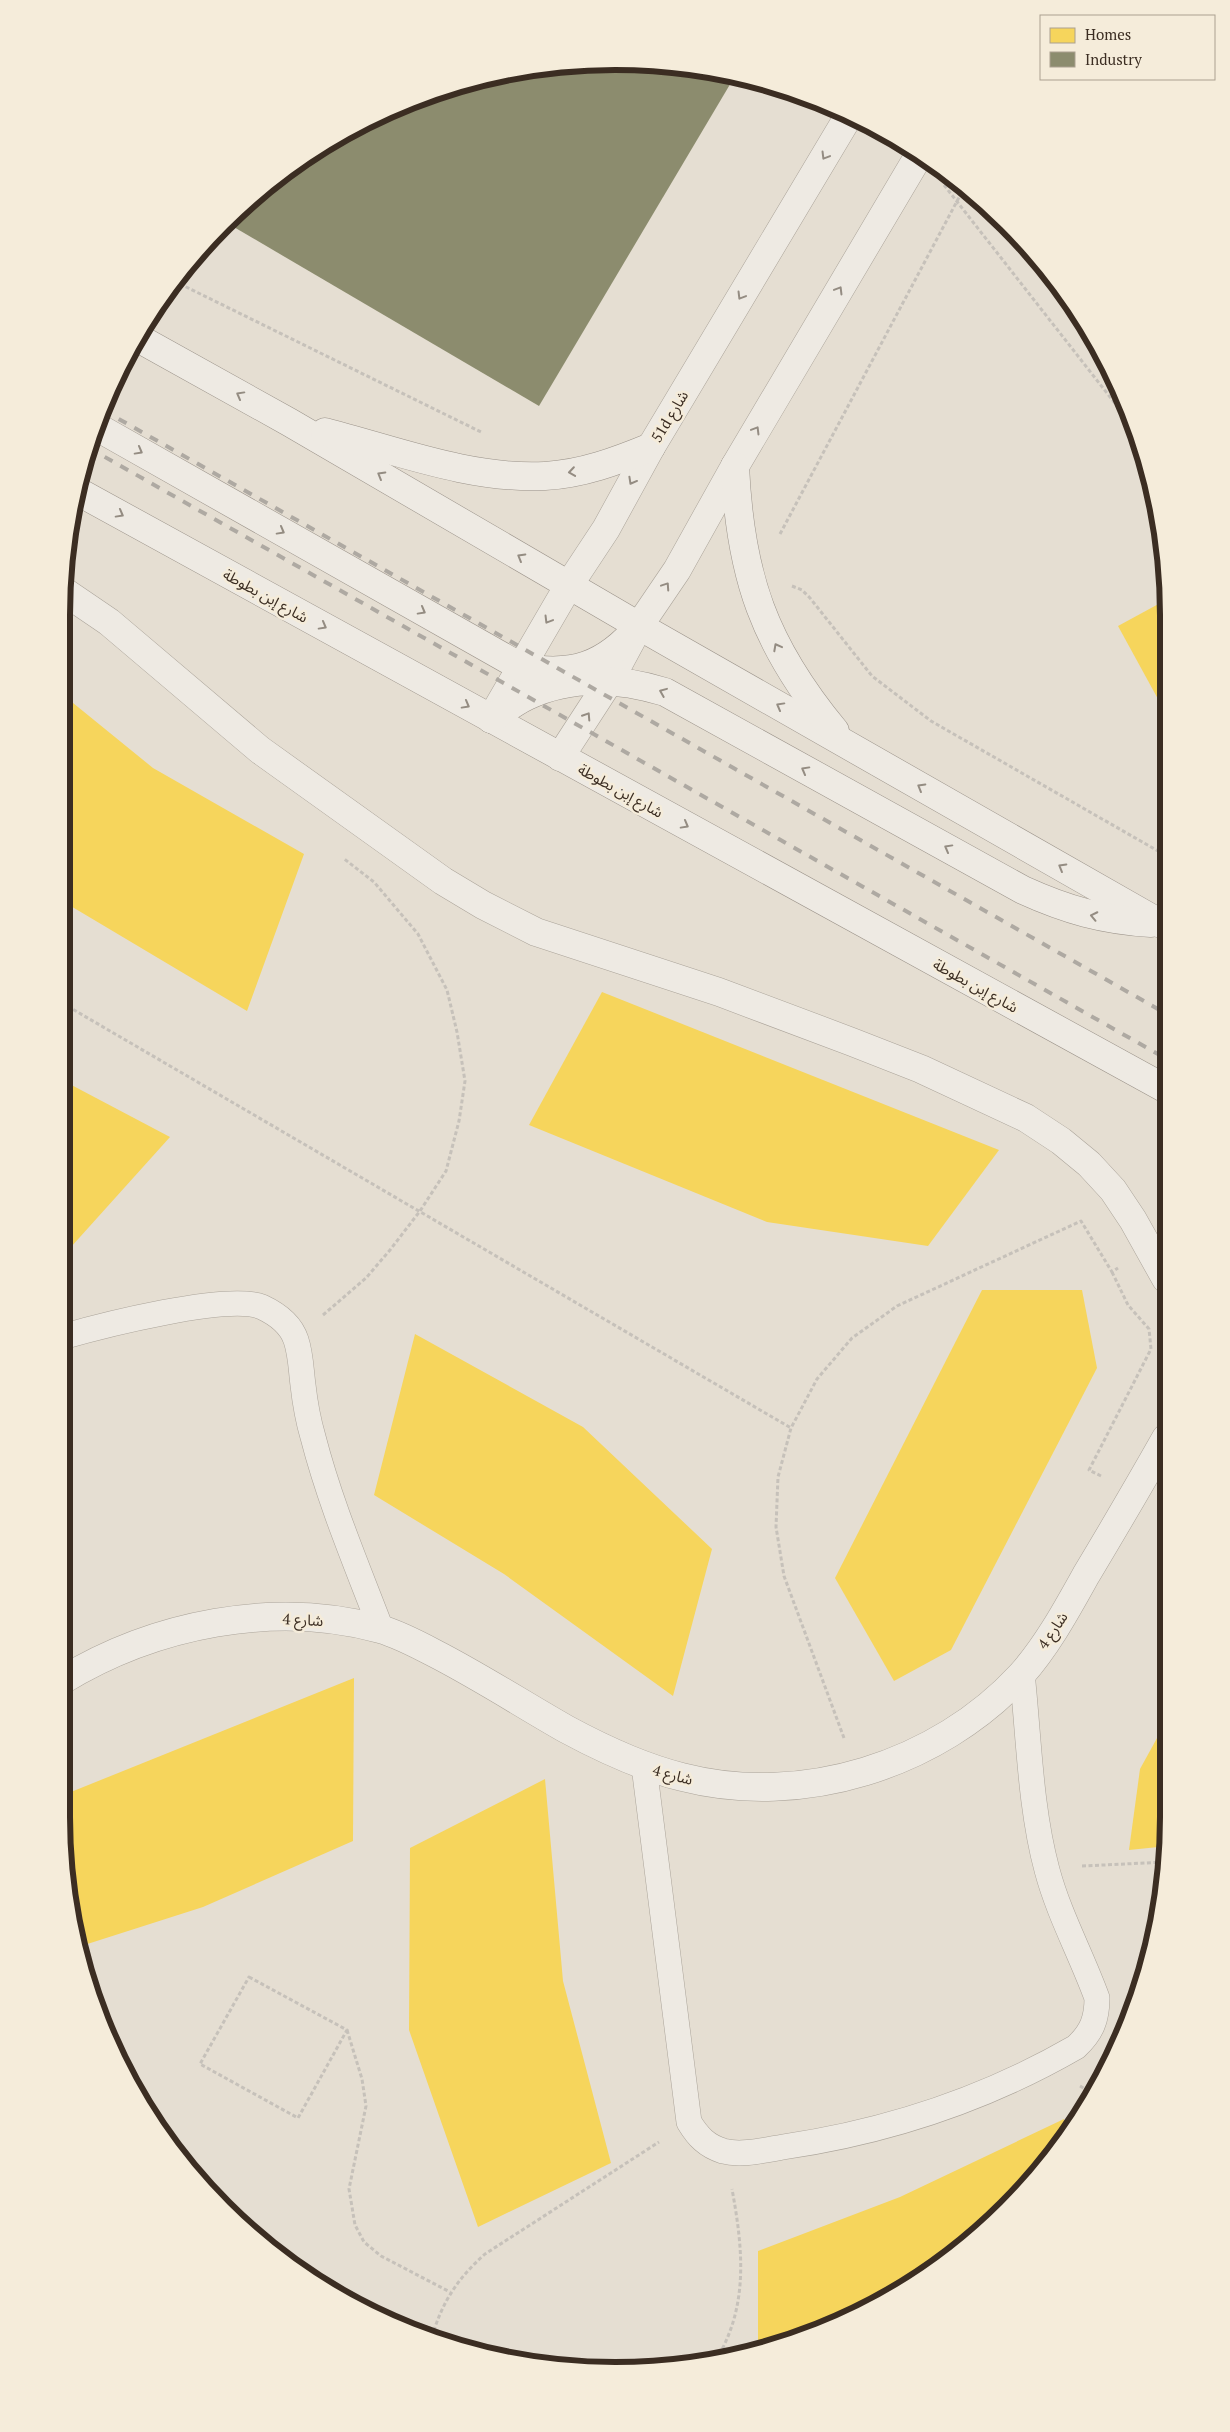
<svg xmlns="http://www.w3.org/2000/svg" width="1230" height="2432" font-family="'PT Serif','Noto Sans Arabic',serif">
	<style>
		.homes { fill: #f6d55c }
		.industry { fill: #8c8c6e }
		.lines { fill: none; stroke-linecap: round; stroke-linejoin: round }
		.service-casing { stroke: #aba49a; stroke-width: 26 }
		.minor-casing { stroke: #aba49a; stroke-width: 29 }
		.tertiary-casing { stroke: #aba49a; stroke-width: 29 }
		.secondary-casing { stroke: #9b938a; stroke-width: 29 }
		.path { stroke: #c6c1ba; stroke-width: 3; stroke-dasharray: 4 2.5; stroke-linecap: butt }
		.service { stroke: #eeeae3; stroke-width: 25 }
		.minor { stroke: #eeeae3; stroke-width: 28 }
		.tertiary { stroke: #eeeae3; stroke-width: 28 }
		.secondary { stroke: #eeeae3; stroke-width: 28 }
		.rail { stroke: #aea9a2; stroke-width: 4; stroke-dasharray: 9 9; stroke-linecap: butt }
		.oneway { stroke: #948c82 }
		.labels { text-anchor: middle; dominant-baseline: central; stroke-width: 5; stroke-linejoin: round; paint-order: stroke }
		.street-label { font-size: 15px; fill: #3b2d22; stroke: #f5ecda }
		.rim { fill: none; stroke: #3b2d22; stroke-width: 6 }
	</style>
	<rect width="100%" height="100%" fill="#e5ded2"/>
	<!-- homes -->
	<g class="homes">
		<path d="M1164,601V710L1118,626Z"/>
		<path d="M62,694L153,768L304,854L247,1011L69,905L62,897Z"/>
		<path d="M602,992L999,1150L928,1246L767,1222L529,1125Z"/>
		<path d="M62,1080L170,1137L62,1257Z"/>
		<path d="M982,1290H1082L1097,1368L951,1650L894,1681L835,1578Z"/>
		<path d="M415,1334L583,1427L712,1549L673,1696L504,1574L374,1495Z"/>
		<path d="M354,1678L353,1841L203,1907L78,1947L72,1925L61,1817V1796Z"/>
		<path d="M1167,1720L1168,1846L1129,1850L1140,1769Z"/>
		<path d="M545,1779L563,1981L611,2163L478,2227L409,2030L410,1848Z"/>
		<path d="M1064,2119L1065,2138L1007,2208L923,2277L860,2314L758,2352V2251L900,2197Z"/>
	</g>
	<!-- industry -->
	<path class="industry" d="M651,62L735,76L539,406L227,223L250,199L338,136L437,91L542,66Z"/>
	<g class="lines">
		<!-- service casing -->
		<g class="service-casing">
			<g id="service">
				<path d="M62,1337C100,1326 228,1293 262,1307C277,1314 291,1325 296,1340C301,1355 301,1370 303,1385C305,1403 308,1420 313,1437C330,1503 357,1566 381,1629"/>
				<path d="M644,1766L689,2122C698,2137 707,2146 723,2151C741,2156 765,2150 783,2147C885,2132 986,2099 1076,2047C1092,2032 1097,2019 1097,1998C1081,1954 1059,1915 1047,1870C1030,1807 1029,1738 1022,1673"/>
			</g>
		</g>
		<!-- minor casing -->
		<g class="minor-casing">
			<g id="minor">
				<path d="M62,590L109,622L260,750L443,881L483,905L536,932L719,992L852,1042L921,1069L1026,1118L1061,1141L1089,1164L1113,1190L1133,1220L1166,1279"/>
				<path d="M61,1681C154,1624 274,1600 380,1629C398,1634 417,1644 434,1653C479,1676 522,1704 566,1729C603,1749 641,1767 682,1777C802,1808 938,1765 1021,1675C1047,1646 1067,1609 1086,1575C1113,1530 1140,1484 1166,1438"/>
			</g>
		</g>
		<!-- tertiary casing -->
		<g class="tertiary-casing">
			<g id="tertiary">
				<path d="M491,719L569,585L606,529L651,447L850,114"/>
				<path d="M560,757L610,680L639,626L677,570L735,466L918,157"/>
			</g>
		</g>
		<!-- secondary casing -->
		<g class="secondary-casing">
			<g id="secondary">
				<path d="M138,338L289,422L639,626L1165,926"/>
				<path d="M97,427L521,667C572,677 605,666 639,626"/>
				<path d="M325,432C395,450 472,480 545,476C582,474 617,461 651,447"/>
				<path d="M735,466C740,576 764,645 835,731"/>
				<path d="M77,491L1166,1089"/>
				<path d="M491,719C503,711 514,702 527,696C571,675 619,678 665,692L1023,890C1067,910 1103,920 1151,923"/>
			</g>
		</g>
		<!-- path -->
		<g class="path">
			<path d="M944,185L1121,411"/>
			<path d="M174,281L483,433"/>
			<path d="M780,534L964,188"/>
			<path d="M792,586L802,590L810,598L872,676L931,721L1165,855"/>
			<path d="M62,1003L791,1428"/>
			<path d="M323,1315L366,1278L390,1250L420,1211L446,1171L459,1121L465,1081L457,1032L447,990L418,934L374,882L343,858"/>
			<path d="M1101,1476L1089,1470L1151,1349L1149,1329L1128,1305L1112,1272"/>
			<path d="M844,1738L784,1576L776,1527L778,1477L791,1428L817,1379L852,1338L897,1306L1081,1221L1112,1272L1118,1268"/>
			<path d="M1082,1866L1166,1862"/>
			<path d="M249,1977L347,2030L298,2118L200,2064Z"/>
			<path d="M347,2030L362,2079L366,2106L349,2189L355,2225L364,2242L381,2256L450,2292"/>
			<path d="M1080,2086L1093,2094"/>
			<path d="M432,2337C442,2302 458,2278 485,2254L659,2142"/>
			<path d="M716,2360C749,2306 743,2249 732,2189"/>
		</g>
		<!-- service -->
		<use href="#service" class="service"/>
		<!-- minor -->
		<use href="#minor" class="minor"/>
		<!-- tertiary -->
		<use href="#tertiary" class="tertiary"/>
		<!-- secondary -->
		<use href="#secondary" class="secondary"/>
		<!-- rail -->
		<g class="rail">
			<path d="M103,410L1165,1013"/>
			<path d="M89,448L1165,1058"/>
		</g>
	</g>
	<!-- one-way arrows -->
	<defs><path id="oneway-chevron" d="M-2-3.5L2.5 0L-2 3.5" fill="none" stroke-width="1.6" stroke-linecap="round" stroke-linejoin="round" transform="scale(1.25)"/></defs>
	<g class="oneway">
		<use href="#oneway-chevron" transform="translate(825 156) rotate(121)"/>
		<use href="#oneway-chevron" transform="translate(839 290) rotate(-59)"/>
		<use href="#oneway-chevron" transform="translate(741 296) rotate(121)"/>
		<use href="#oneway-chevron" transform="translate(240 395) rotate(-151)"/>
		<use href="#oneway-chevron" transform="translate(756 430) rotate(-59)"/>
		<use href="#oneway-chevron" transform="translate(139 451) rotate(29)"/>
		<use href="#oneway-chevron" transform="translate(572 472) rotate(172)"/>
		<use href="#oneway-chevron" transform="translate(381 475) rotate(-150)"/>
		<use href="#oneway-chevron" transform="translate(632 481) rotate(119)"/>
		<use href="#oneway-chevron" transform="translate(120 514) rotate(29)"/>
		<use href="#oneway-chevron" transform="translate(281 531) rotate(29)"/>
		<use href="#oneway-chevron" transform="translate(521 557) rotate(-150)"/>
		<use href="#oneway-chevron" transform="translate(666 586) rotate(-56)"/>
		<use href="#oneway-chevron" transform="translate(422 611) rotate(29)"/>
		<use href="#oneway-chevron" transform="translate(548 620) rotate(121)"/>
		<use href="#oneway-chevron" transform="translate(323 626) rotate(29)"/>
		<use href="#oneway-chevron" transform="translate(777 647) rotate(-118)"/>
		<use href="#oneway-chevron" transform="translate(663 692) rotate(-158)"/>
		<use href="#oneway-chevron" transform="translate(466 705) rotate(29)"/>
		<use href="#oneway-chevron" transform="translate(780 706) rotate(-151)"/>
		<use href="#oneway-chevron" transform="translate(587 716) rotate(-57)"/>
		<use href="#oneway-chevron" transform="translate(805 770) rotate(-151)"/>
		<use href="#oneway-chevron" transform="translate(921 787) rotate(-150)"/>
		<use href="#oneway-chevron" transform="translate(685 825) rotate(29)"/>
		<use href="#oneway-chevron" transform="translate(948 848) rotate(-151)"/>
		<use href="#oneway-chevron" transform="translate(1062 867) rotate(-150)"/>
		<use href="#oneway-chevron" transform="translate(1094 916) rotate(-168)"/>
	</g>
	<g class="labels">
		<!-- street labels -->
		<g class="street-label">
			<text transform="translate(669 416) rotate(-59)">51d شارع</text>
			<text transform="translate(266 595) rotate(29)">شارع إبن بطوطة</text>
			<text transform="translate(621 790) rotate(29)">شارع إبن بطوطة</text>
			<text transform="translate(976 985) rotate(29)">شارع إبن بطوطة</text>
			<text transform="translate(303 1619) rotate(3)">شارع 4</text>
			<text transform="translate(1052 1630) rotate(-56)">شارع 4</text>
			<text transform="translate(673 1774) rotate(15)">شارع 4</text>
		</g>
	</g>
	<!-- crop -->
	<path d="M0 0H1230V2432H0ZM615 70H615A545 545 0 0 1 1160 615V1817A545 545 0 0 1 615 2362H615A545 545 0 0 1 70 1817V615A545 545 0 0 1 615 70Z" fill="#f5ecda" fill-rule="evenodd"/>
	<path class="rim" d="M615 70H615A545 545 0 0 1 1160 615V1817A545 545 0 0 1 615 2362H615A545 545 0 0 1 70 1817V615A545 545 0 0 1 615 70Z"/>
	<!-- legend -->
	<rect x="1040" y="15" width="175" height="65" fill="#f5ecda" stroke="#aba090"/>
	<rect x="1050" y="28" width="25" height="15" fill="#f6d55c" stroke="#aba090"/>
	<text x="1085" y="40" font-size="15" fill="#3b2d22">Homes</text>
	<rect x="1050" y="52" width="25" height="15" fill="#8c8c6e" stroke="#aba090"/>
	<text x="1085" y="65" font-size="15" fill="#3b2d22">Industry</text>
</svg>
